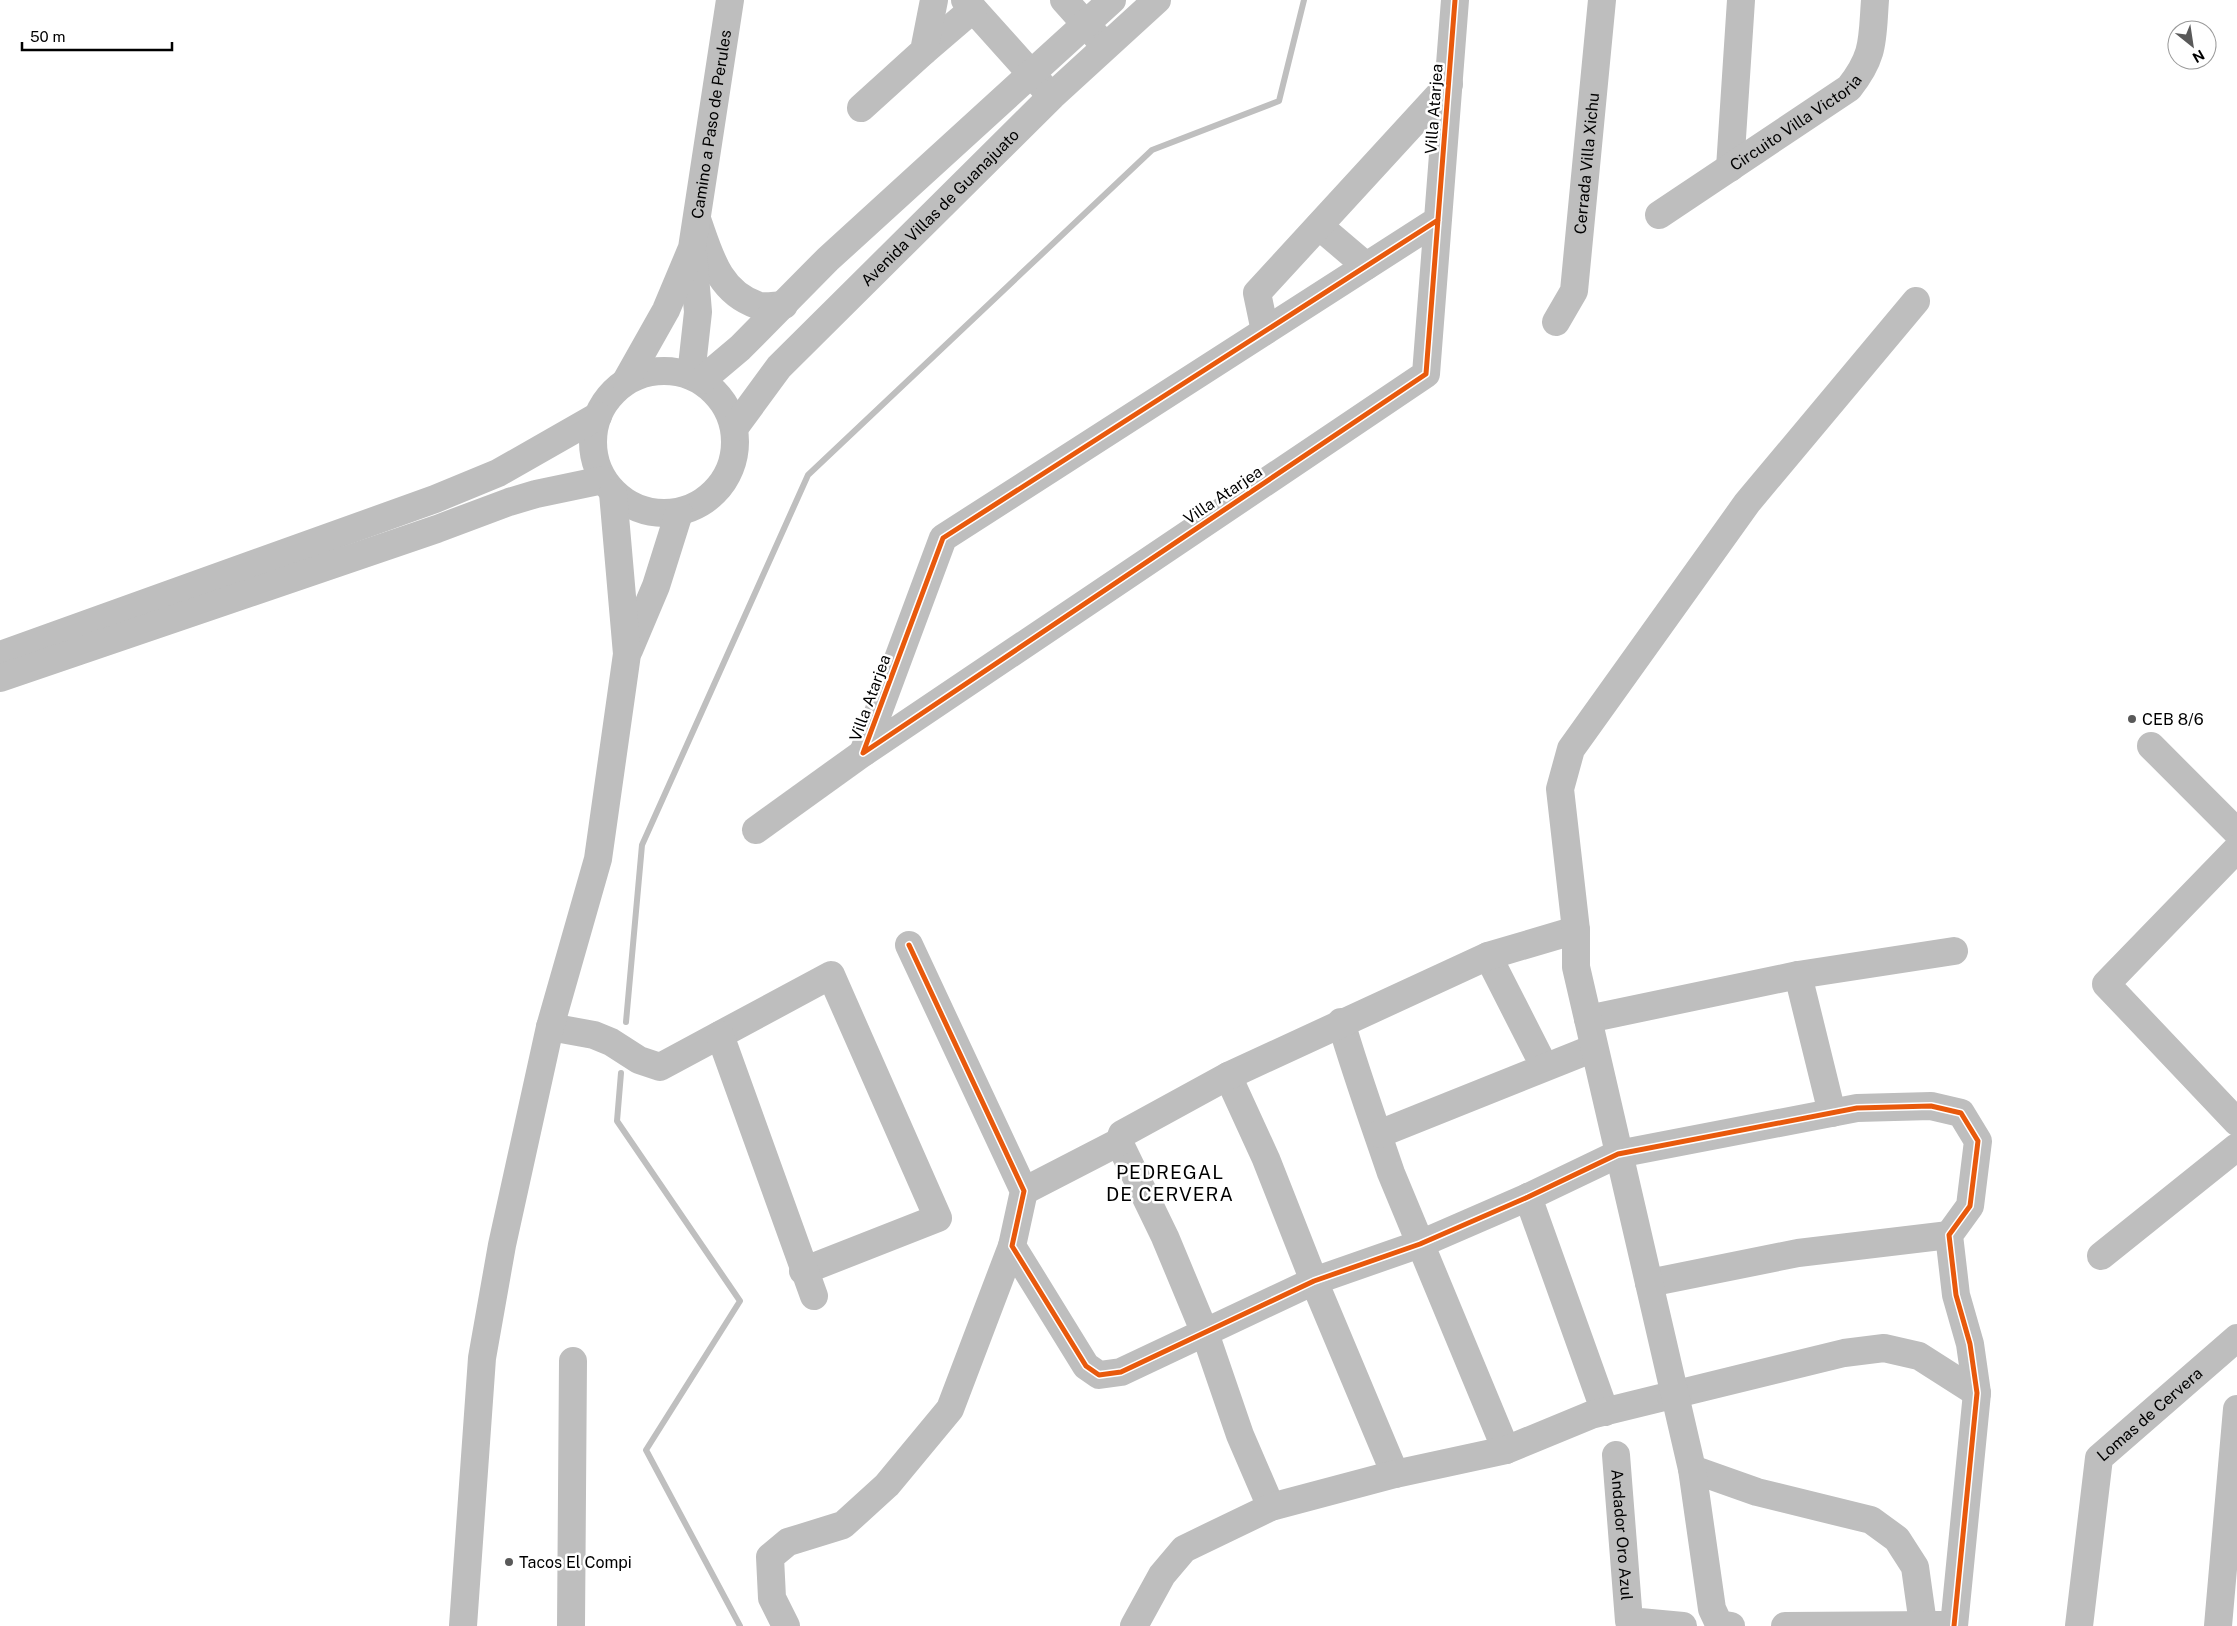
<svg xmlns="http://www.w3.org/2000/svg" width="2237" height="1626" font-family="'Public Sans',sans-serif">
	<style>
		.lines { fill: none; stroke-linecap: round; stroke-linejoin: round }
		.stream { stroke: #bfbfbf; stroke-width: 6 }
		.minor { stroke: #bebebe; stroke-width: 28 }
		.cycleway-casing { stroke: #fff; stroke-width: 8 }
		.cycleway { stroke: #e8590c; stroke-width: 5 }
		.poi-dot { fill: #595959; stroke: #fff; stroke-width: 2 }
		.labels { text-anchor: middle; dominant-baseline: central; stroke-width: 5; stroke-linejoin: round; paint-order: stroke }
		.street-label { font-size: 16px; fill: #000; stroke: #fff }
		.poi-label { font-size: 16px; fill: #000; stroke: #fff; text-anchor: start }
		.quarter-label { font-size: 19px; letter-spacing: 1px; fill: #000; stroke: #fff }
	</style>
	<rect width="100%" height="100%" fill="#fff"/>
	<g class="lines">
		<!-- stream -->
		<g class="stream">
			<path d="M626,1022L642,845L808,475L1152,150L1279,101L1304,0"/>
			<path d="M621,1073L617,1121L740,1301L646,1450L740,1626"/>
		</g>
		<!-- minor -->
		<g class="minor">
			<path d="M965,0L1044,88"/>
			<path d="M1064,0L1098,38"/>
			<path d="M924,51L973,9"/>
			<path d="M861,108L924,51L934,0"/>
			<path d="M1730,168L1741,0"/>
			<path id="s1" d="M1659,215L1849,88C1875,55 1872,40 1875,0"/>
			<path d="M1438,220L943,538L863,753L1426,374L1455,0"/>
			<path d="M698,222C710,256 719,292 757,305C764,308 776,305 784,305"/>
			<path d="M1319,226L1366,266"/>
			<path id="s2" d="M1556,322L1574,291L1602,0"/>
			<path d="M1265,331L1257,293L1449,84"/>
			<circle cx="664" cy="442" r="71"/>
			<path d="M691,375L698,312L693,252"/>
			<path d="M702,380L740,348L828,259L1112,0"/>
			<path id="s3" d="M626,381L666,310L692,248L730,0"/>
			<path id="s4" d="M735,427L779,367L1052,96L1157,0"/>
			<path d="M629,650L656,586L679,513"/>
			<path d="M0,655L435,499L498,473L598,416"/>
			<path d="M0,678L437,529L509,502L536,494L603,480"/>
			<path d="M2151,746L2237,832"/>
			<path d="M756,830L863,753"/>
			<path d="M2237,849L2106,984L2237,1122"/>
			<path d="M909,945L1024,1191L1012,1246L1086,1366L1099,1375L1121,1372L1314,1281L1420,1244L1528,1197L1618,1154L1857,1108L1931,1106L1961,1113L1978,1141L1970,1206L1949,1235L1956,1295L1970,1344L1977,1393L1954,1626"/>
			<path d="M1488,956L1544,1066"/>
			<path d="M1798,975L1954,951"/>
			<path d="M1588,1019L1798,975L1832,1113"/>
			<path d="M1341,1022C1356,1073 1374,1123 1391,1173L1506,1450"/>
			<path d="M550,1027L594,1035L611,1042L639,1060L660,1067L831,975L938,1218L803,1271"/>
			<path d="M720,1035L814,1296"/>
			<path d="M1228,1076L1266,1159L1314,1281L1395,1474"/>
			<path d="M1379,1134L1594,1048"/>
			<path d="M1119,1142L1165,1237L1205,1333L1240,1435L1271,1507"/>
			<path d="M1024,1191L1119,1142L1122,1134L1228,1076L1488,956L1576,930"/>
			<path d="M1528,1197L1605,1412"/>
			<path d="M2101,1256L2237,1147"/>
			<path d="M1649,1283L1798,1253L1949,1235"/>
			<path id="s5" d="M1616,1455L1629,1621L1683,1626"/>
			<path d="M1692,1469L1757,1492L1871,1520L1897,1539L1915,1567L1923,1624"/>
			<path d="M463,1626L482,1358L502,1245L550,1027L598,859L627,654L613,493"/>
			<path d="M571,1626L573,1361"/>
			<path d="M786,1626L772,1598L770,1557L788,1542L843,1525L887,1485L950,1409L1012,1246"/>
			<path d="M1134,1626L1162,1575L1184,1549L1271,1507L1395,1474L1506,1450L1591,1415L1844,1353L1884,1348L1919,1356L1977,1393"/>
			<path d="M1731,1626L1719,1624L1712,1609L1692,1469L1576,967V930L1560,789L1571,749L1747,503L1916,301"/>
			<path d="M1785,1626L1941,1625"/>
			<path id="s6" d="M2079,1626L2099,1458L2237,1338"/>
			<path d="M2218,1626L2237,1409"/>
		</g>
		<!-- cycleway casing -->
		<g class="cycleway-casing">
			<g id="cycleway">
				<path d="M1438,220L943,538L863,753L1426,374L1455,0"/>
				<path d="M909,945L1024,1191L1012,1246L1086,1366L1099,1375L1121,1372L1314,1281L1420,1244L1528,1197L1618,1154L1857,1108L1931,1106L1961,1113L1978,1141L1970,1206L1949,1235L1956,1295L1970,1344L1977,1393L1954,1626"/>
			</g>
		</g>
		<!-- cycleway -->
		<use href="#cycleway" class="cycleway"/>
	</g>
	<!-- markers -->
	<g class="poi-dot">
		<circle cx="2132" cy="719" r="5"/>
		<circle cx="509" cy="1562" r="5"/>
	</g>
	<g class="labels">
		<!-- street labels -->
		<g class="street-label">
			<text transform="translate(1434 109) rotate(-86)">Villa Atarjea</text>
			<text stroke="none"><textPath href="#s1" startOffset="165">Circuito Villa Victoria</textPath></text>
			<text stroke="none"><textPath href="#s3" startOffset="274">Camino a Paso de Perules</textPath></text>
			<text stroke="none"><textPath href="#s2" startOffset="164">Cerrada Villa Xichu</textPath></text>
			<text stroke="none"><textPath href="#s4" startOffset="301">Avenida Villas de Guanajuato</textPath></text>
			<text transform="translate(1223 495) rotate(-34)">Villa Atarjea</text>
			<text transform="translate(870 698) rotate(-70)">Villa Atarjea</text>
			<text stroke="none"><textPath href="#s6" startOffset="236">Lomas de Cervera</textPath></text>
			<text stroke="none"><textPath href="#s5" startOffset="80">Andador Oro Azul</textPath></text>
		</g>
		<!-- poi labels -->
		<g class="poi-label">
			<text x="2142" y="719">CEB 8/6</text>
			<text x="519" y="1562">Tacos El Compi</text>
		</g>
		<!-- quarter labels -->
		<g class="quarter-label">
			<text x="1170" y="1172">PEDREGAL<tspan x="1170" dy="22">DE CERVERA</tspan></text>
		</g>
	</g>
	<!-- north arrow -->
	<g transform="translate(2192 45) rotate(150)"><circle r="24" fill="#ffffff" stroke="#999999"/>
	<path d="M0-4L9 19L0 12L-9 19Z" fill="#595959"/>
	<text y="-8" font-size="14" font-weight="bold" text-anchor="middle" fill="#000000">N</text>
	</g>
	<!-- scale -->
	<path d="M22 42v8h150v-8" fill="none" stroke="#000000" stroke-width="2.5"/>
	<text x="30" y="42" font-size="15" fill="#000000" stroke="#ffffff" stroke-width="4" paint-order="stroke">50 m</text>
</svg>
